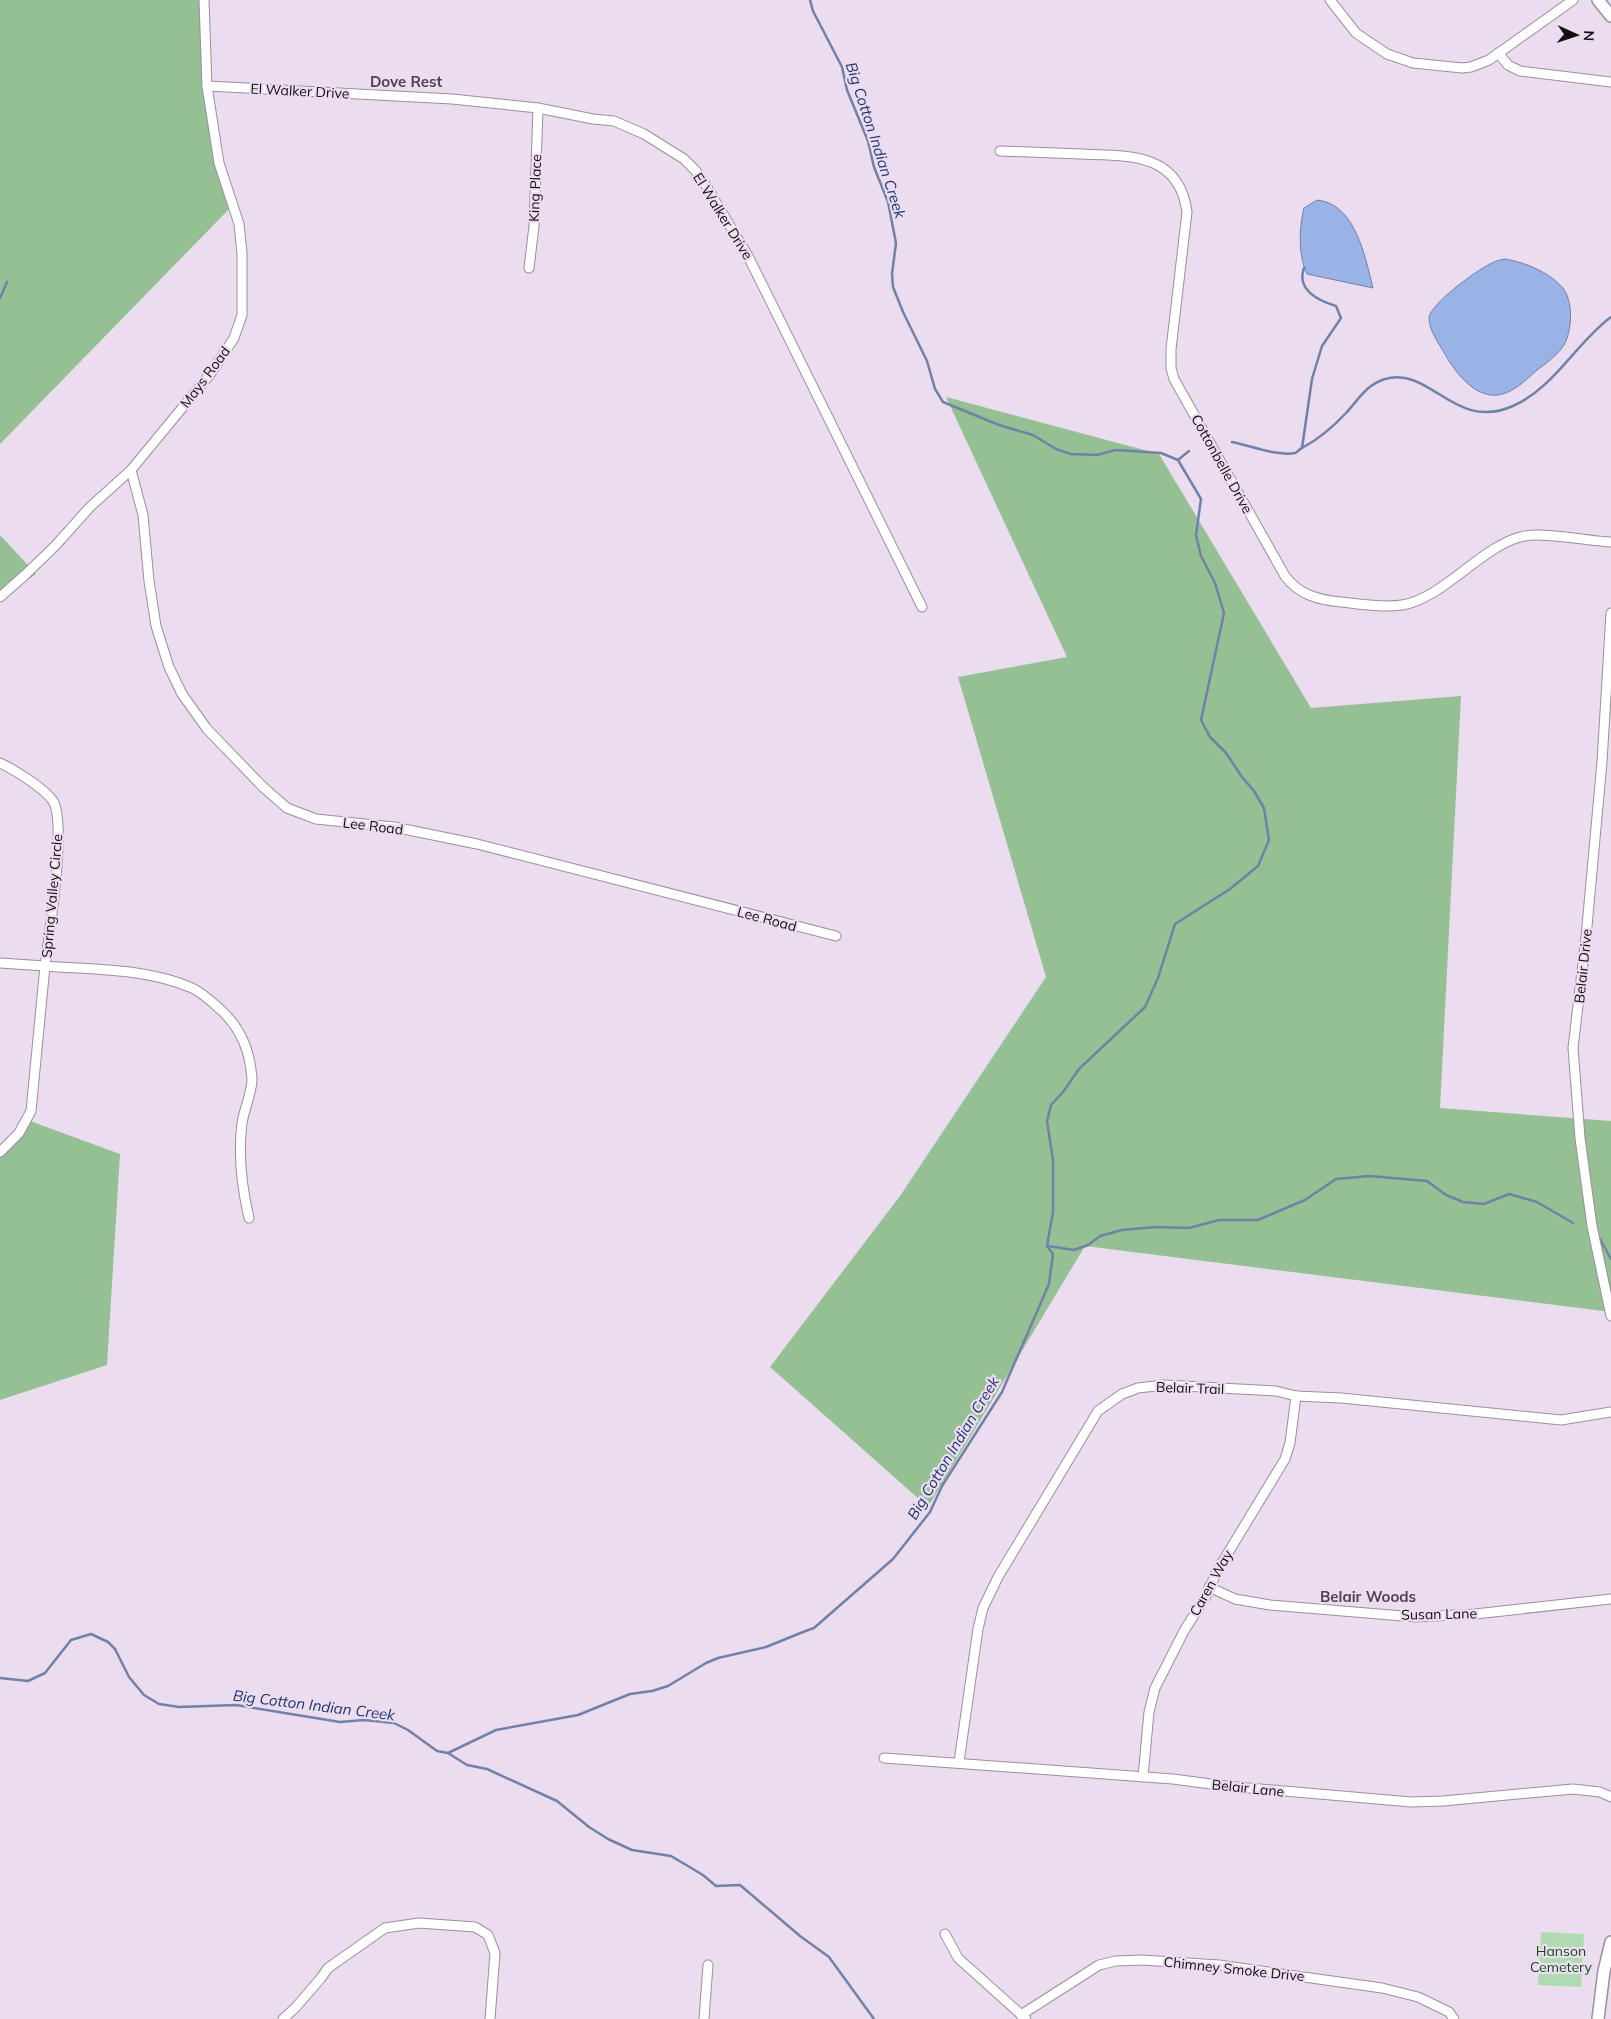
<svg xmlns="http://www.w3.org/2000/svg" width="1611" height="2019" font-family="Mulish,sans-serif">
	<style>
		.green { fill: #b0dbb0 }
		.forest { fill: #94c093 }
		.water { fill: #9ab3e7; stroke: #7281a8 }
		.lines { fill: none; stroke-linecap: round; stroke-linejoin: round }
		.stream { stroke: #7281a8; stroke-width: 2.5 }
		.minor-casing { stroke: #9c8d9f; stroke-width: 11 }
		.tertiary-casing { stroke: #9c8d9f; stroke-width: 14 }
		.minor { stroke: #fff; stroke-width: 9 }
		.tertiary { stroke: #fff; stroke-width: 11 }
		.labels { text-anchor: middle; dominant-baseline: central; stroke-width: 4.5; stroke-linejoin: round; paint-order: stroke }
		.street-label { font-size: 14px; fill: #130d14; stroke: #ecdcef }
		.park-label { font-size: 14px; fill: #0e4f15; stroke: #ecdcef }
		.neighbourhood-label { font-size: 15px; font-weight: bold; fill: #4e4151; stroke: #ecdcef }
		.water-label { font-size: 15px; font-style: italic; fill: #1c3572; stroke: #ecdcef }
	</style>
	<rect width="100%" height="100%" fill="#ecdcef"/>
	<!-- green -->
	<path class="green" d="M1541,1932L1584,1934L1581,1987L1538,1985Z"/>
	<!-- forest -->
	<g class="forest">
		<path d="M0,0H208L213,134L232,206L0,444Z"/>
		<path d="M946,397L1159,454L1311,708L1461,696L1440,1108L1611,1121V1312L1085,1246L928,1507L770,1367L900,1196L1046,977L958,677L1067,657Z"/>
		<path d="M0,535L36,574L0,599Z"/>
		<path d="M30,1121L120,1154L107,1365L0,1400V1150Z"/>
	</g>
	<!-- water -->
	<g class="water">
		<path d="M1317,200C1356,204 1365,257 1373,288L1307,274C1298,255 1299,228 1304,208Z"/>
		<path d="M1505,259C1524,262 1549,272 1562,287C1574,300 1572,331 1564,345C1557,356 1545,364 1536,371C1526,380 1513,393 1498,395C1475,398 1456,373 1446,356C1440,345 1429,331 1429,318C1430,304 1477,270 1490,264C1495,261 1500,260 1505,259Z"/>
	</g>
	<g class="lines">
		<!-- stream -->
		<g class="stream">
			<path d="M0,298L7,282"/>
			<path d="M1232,442C1248,445 1279,457 1295,453C1298,452 1299,449 1302,448C1319,439 1333,427 1346,413C1359,399 1366,385 1385,379C1431,366 1454,432 1513,406C1554,388 1576,343 1611,317"/>
			<path d="M1302,448L1312,379L1322,346L1341,318L1336,306C1319,301 1296,290 1304,268"/>
			<path d="M1178,460L1189,451"/>
			<path d="M1600,1239L1611,1259"/>
			<path d="M1047,1246L1074,1250L1088,1245L1100,1236L1122,1230L1156,1227L1189,1228L1219,1220H1258L1305,1200L1336,1179L1369,1176L1427,1181L1446,1195L1463,1202L1484,1204L1509,1194L1537,1202L1573,1223"/>
			<path d="M0,1678L28,1681L45,1673L71,1640L91,1634L108,1642L115,1649L129,1677L144,1695L159,1704L179,1707L236,1705L340,1722L364,1720L394,1723L408,1730L437,1751L448,1753L496,1730L578,1715L630,1694L652,1691L668,1686L706,1663L718,1658L766,1647L803,1632L814,1628L893,1559L930,1512L942,1486L1002,1392L1049,1284L1053,1254L1047,1246L1053,1212V1160L1047,1121L1051,1105L1063,1092L1079,1069L1145,1007L1158,978L1175,924L1230,889L1258,866L1269,840L1264,808L1254,791L1242,777L1226,753L1210,737L1201,720L1224,613L1215,583L1201,556L1196,535L1201,499L1178,460L1161,453L1116,450L1097,455L1071,454L1056,449L1033,435L999,425L943,402L935,389L927,361L903,312L893,287L892,274L896,243L888,202L874,167L868,141L847,90L842,67L813,11L810,0"/>
			<path d="M448,1753L467,1765L487,1769L557,1801L589,1827L608,1839L632,1850L671,1856L703,1875L716,1886L740,1885L800,1936L829,1957L874,2019"/>
		</g>
		<!-- minor casing -->
		<g class="minor-casing">
			<g id="minor">
				<path d="M1330,0L1356,33L1387,54L1413,63L1462,68L1471,67L1489,60L1573,0"/>
				<path d="M1498,53L1508,65L1520,71L1611,82"/>
				<path d="M207,86L452,99L538,108L593,119L614,121L644,134L684,159L696,171L705,184L748,256L922,607"/>
				<path d="M1000,151C1027,152 1054,153 1081,154C1128,156 1179,152 1187,212L1171,349V368L1174,379L1285,576C1299,595 1319,600 1341,602C1361,604 1383,608 1402,605C1442,599 1480,548 1520,537C1540,531 1588,541 1611,542"/>
				<path d="M529,268L534,226L538,108"/>
				<path d="M131,470L143,515L149,581L156,626L169,667L182,694L207,729L263,787L287,808L316,819L394,827L477,844L836,936"/>
				<path d="M0,597L25,575L55,546L90,507L131,470L211,373L234,338L242,315V253L239,224L219,163L207,86L204,0"/>
				<path d="M1611,613L1602,762L1586,937L1573,1048L1580,1138L1592,1226L1611,1316"/>
				<path d="M0,763C15,770 44,788 53,801C67,823 49,936 45,966C93,970 147,968 192,988C203,993 213,1003 222,1011C242,1030 250,1052 252,1079C252,1093 244,1109 242,1123C238,1154 242,1188 249,1218"/>
				<path d="M0,963L45,966L31,1111L19,1133L0,1152"/>
				<path d="M1209,1587L1235,1599L1270,1605L1415,1617L1475,1614L1611,1599"/>
				<path d="M884,1758L1173,1779L1226,1786L1411,1802L1443,1801L1573,1789L1600,1792L1611,1797"/>
				<path d="M959,1762L978,1629L983,1608L998,1577L1098,1411L1122,1394L1138,1388L1164,1385L1276,1391L1296,1396L1341,1398L1561,1420L1611,1412"/>
				<path d="M1143,1777L1149,1712L1155,1688L1184,1631L1206,1596L1217,1571L1285,1459L1290,1443L1296,1396"/>
				<path d="M945,1934L958,1958L1026,2019"/>
				<path d="M1021,2015L1099,1965L1116,1961L1142,1960L1219,1965L1382,1988L1418,1997L1449,2012L1454,2019"/>
				<path d="M283,2019L296,2007L321,1978L328,1968L385,1928L419,1923L475,1927L488,1935L495,1953L490,2019"/>
				<path d="M704,2019L708,1965"/>
			</g>
		</g>
		<!-- tertiary casing -->
		<g class="tertiary-casing">
			<g id="tertiary">
				<path d="M1598,0L1611,16"/>
				<path d="M1598,2019L1604,1971L1611,1942"/>
			</g>
		</g>
		<!-- minor -->
		<use href="#minor" class="minor"/>
		<!-- tertiary -->
		<use href="#tertiary" class="tertiary"/>
	</g>
	<g class="labels">
		<!-- street labels -->
		<g class="street-label">
			<text transform="translate(300 91) rotate(3)">El Walker Drive</text>
			<text transform="translate(535 188) rotate(-88)">King Place</text>
			<text transform="translate(723 216) rotate(58)">El Walker Drive</text>
			<text transform="translate(205 377) rotate(-53)">Mays Road</text>
			<text transform="translate(1222 464) rotate(61)">Cottonbelle Drive</text>
			<text transform="translate(373 826) rotate(7)">Lee Road</text>
			<text transform="translate(52 896) rotate(-85)">Spring Valley Circle</text>
			<text transform="translate(767 919) rotate(15)">Lee Road</text>
			<text transform="translate(1583 966) rotate(-84)">Belair Drive</text>
			<text transform="translate(1190 1388) rotate(2)">Belair Trail</text>
			<text transform="translate(1211 1583) rotate(-61)">Caren Way</text>
			<text transform="translate(1439 1614) rotate(-1)">Susan Lane</text>
			<text transform="translate(1248 1788) rotate(6)">Belair Lane</text>
			<text transform="translate(1234 1969) rotate(6)">Chimney Smoke Drive</text>
		</g>
		<!-- park labels -->
		<g class="park-label">
			<text x="1561" y="1951">Hanson<tspan x="1561" dy="16">Cemetery</tspan></text>
		</g>
		<!-- neighbourhood labels -->
		<g class="neighbourhood-label">
			<text x="406" y="81">Dove Rest</text>
			<text x="1368" y="1596">Belair Woods</text>
		</g>
		<!-- water labels -->
		<g class="water-label">
			<text transform="translate(876 140) rotate(72)">Big Cotton Indian Creek</text>
			<text transform="translate(953 1448) rotate(-59)">Big Cotton Indian Creek</text>
			<text transform="translate(314 1705) rotate(7)">Big Cotton Indian Creek</text>
		</g>
	</g>
	<!-- north arrow -->
	<g transform="translate(1576 35) rotate(93)" stroke="#ecdcef" stroke-width="4" paint-order="stroke">
	<path d="M0-4L9 19L0 12L-9 19Z" fill="#130d14"/>
	<text y="-8" font-size="14" font-weight="bold" text-anchor="middle" fill="#130d14">N</text>
	</g>
</svg>
